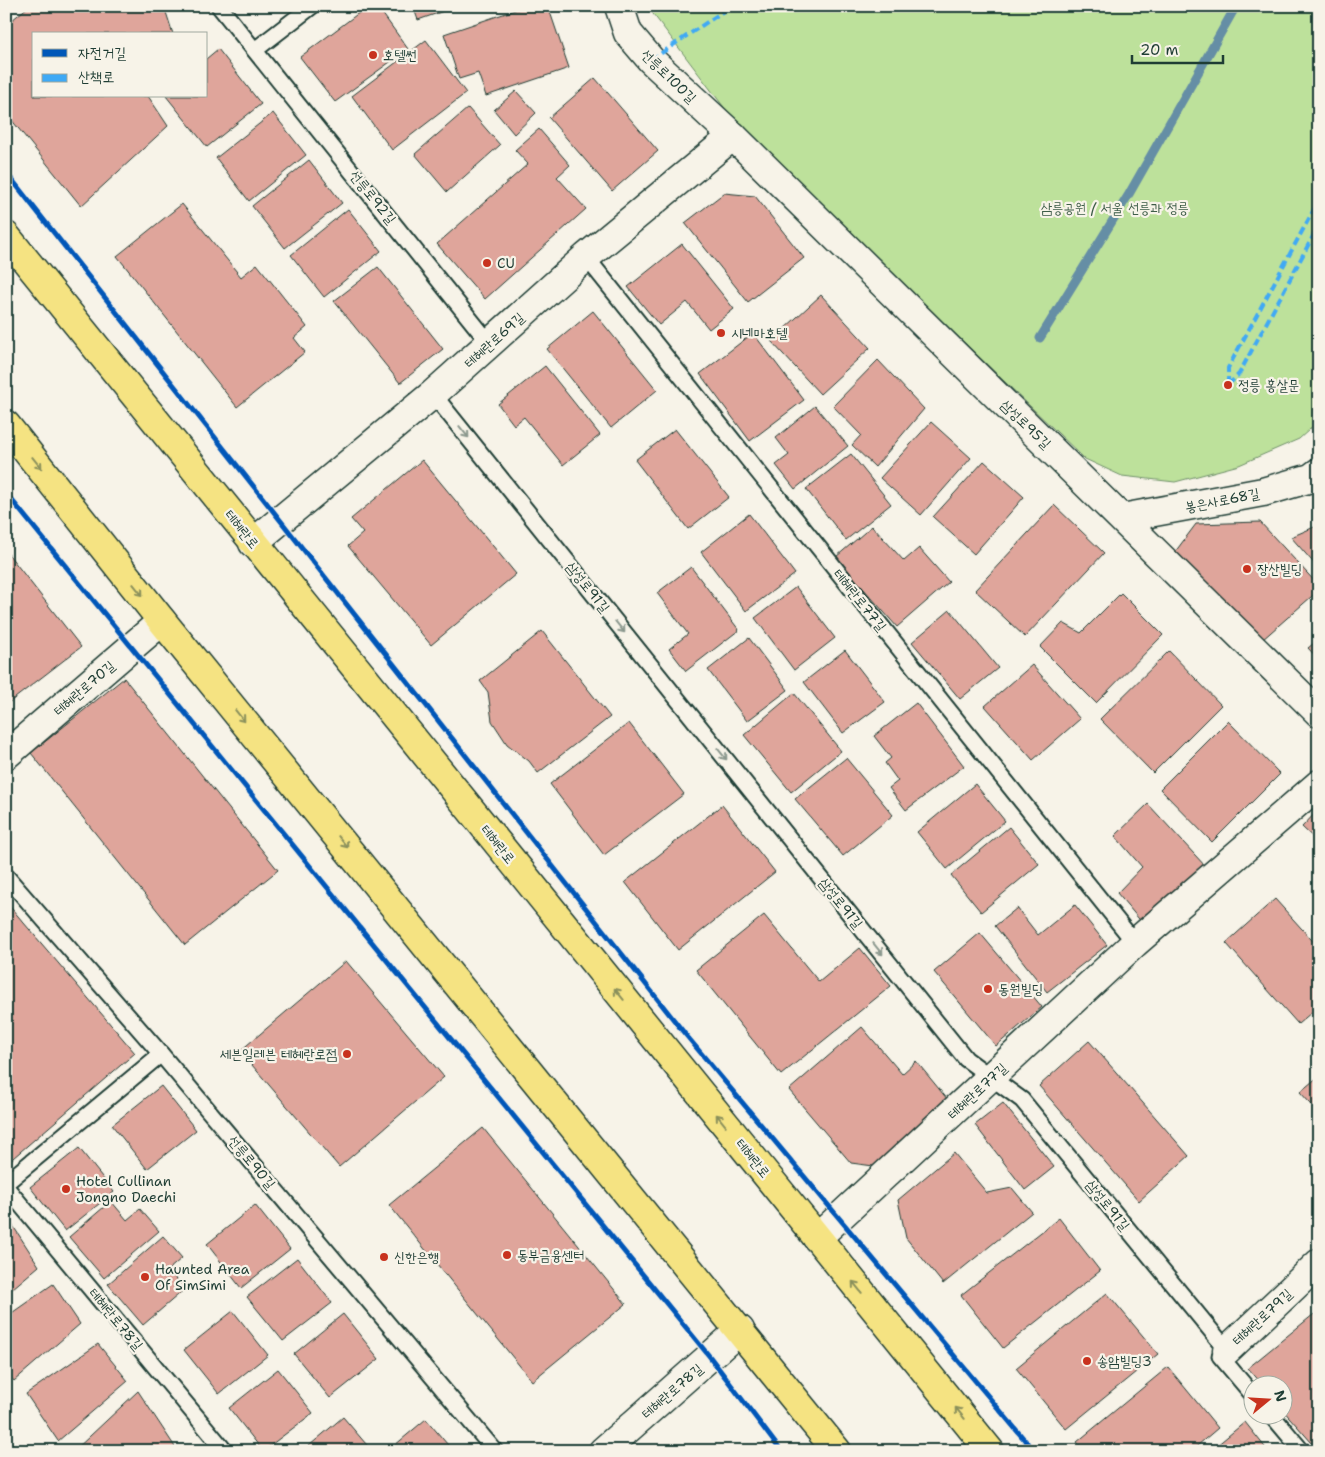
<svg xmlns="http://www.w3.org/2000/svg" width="1325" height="1457" font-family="'Shantell Sans','Poor Story',sans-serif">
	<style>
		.green { fill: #bde19b; stroke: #6e8f68 }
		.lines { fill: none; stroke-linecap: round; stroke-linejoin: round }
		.stream { stroke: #658ea5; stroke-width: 9 }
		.building { fill: #dfa59b; stroke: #1f3d34 }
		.service-casing { stroke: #1f3d34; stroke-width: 19 }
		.minor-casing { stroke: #1f3d34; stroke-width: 31 }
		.tertiary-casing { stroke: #1f3d34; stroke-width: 31 }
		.primary-casing { stroke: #1f3d34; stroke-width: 31 }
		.service { stroke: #f7f3e8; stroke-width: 15 }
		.minor { stroke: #f7f3e8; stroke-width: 28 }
		.tertiary { stroke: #f7f3e8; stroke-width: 28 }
		.primary { stroke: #f5e382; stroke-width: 28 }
		.quiet { stroke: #3fa9f5; stroke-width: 4; stroke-dasharray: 8 4; stroke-linecap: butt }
		.cycleway-casing { stroke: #f7f3e8; stroke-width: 8 }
		.cycleway { stroke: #0057b8; stroke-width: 5 }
		.oneway { stroke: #8b988e }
		.oneway2 { stroke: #8a905b }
		.poi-dot { fill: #c8321e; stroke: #f7f3e8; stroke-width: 2 }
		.labels { text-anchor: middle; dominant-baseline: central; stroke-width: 4.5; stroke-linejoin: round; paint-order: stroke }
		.poi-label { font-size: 14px; fill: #1f3d34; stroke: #f7f3e8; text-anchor: start }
		.street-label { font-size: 14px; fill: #1f3d34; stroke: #f7f3e8 }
		.park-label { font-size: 14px; fill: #3f5e49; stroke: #f7f3e8 }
	</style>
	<rect width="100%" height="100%" fill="#f7f3e8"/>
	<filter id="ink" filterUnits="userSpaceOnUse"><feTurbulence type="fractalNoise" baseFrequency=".02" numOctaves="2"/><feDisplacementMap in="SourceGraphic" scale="10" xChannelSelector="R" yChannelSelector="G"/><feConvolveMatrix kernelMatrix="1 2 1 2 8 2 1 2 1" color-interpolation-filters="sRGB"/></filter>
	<g filter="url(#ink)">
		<!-- green -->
		<path class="green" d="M647,6H1319V421L1299,439L1239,465L1175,482L1122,476L1085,459L736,123Z"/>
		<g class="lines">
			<!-- stream -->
			<path class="stream" d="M1040,338L1129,194L1236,6"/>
		</g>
		<!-- building -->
		<g class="building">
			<path d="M29,6H164L173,34H34V96H148L168,126L81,206L6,113V25Z"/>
			<path d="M368,6H377L408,49L335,102L300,57Z"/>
			<path d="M413,6H458L418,20Z"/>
			<path d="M471,6H484L472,10Z"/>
			<path d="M527,6H548L569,68L486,96L478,73L459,79L444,34Z"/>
			<path d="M426,40L466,93L392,150L352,96Z"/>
			<path d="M218,49L261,104L207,147L166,96H206V59Z"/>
			<path d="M595,78L658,151L612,191L549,118Z"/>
			<path d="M516,91L536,113L514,134L494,110Z"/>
			<path d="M468,108L500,145L447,192L415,154Z"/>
			<path d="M273,113L306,155L249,201L216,158Z"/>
			<path d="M539,129L570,165L557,177L586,209L485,299L437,244L528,164L515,150Z"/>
			<path d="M309,160L342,203L285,248L252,206Z"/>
			<path d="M724,193L755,196L804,258L748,302L685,223Z"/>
			<path d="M182,204L241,277L257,264L307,327L294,338L305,352L237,407L117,256Z"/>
			<path d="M348,209L381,251L324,297L291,255Z"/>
			<path d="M682,244L734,309L709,329L687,302L659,325L628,287Z"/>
			<path d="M378,267L443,349L400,383L334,301Z"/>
			<path d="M821,295L870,348L820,394L771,341Z"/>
			<path d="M593,311L657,390L611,428L547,349Z"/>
			<path d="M753,333L804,400L750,441L700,374Z"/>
			<path d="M878,360L924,409L875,467L852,445L861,435L833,406Z"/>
			<path d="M545,366L600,435L563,465L524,417L514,425L498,404Z"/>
			<path d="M815,406L848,446L795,489L776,465L789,455L776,438Z"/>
			<path d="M931,422L971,458L921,515L880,478Z"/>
			<path d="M675,429L729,497L688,529L635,460Z"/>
			<path d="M851,454L891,504L846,540L806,489Z"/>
			<path d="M422,460L516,574L431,645L348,546L363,533L351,519Z"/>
			<path d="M984,461L1024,497L974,554L933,517Z"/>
			<path d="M1054,505L1104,553L1025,637L975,590Z"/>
			<path d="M749,514L795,574L746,611L701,552Z"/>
			<path d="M1260,522L1319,586V590L1262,640L1175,552L1196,524Z"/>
			<path d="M1319,525V569L1291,537Z"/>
			<path d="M872,526L904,561L919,548L949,582L897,627L836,557Z"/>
			<path d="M6,551L81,647L6,705Z"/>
			<path d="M691,567L739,630L686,671L669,649L688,634L657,593Z"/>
			<path d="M796,587L835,638L794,670L755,618Z"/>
			<path d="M1121,593L1163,635L1096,703L1040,647L1063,623L1081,633Z"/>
			<path d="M950,610L998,668L960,699L912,642Z"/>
			<path d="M542,631L610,717L538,773L529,761L507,744L492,721L488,692L480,681Z"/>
			<path d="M749,638L788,690L747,721L708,670Z"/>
			<path d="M1319,639V660L1308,648Z"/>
			<path d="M845,650L885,702L843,733L804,682Z"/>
			<path d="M1169,651L1221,705L1153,773L1100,719Z"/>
			<path d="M1032,665L1080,719L1033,760L985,706Z"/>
			<path d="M124,678L278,870L185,945L31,753Z"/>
			<path d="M794,693L841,751L791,792L744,735Z"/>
			<path d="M916,703L964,766L906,810L889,788L898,781L885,763L891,758L874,736Z"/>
			<path d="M1228,721L1280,774L1212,842L1160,789Z"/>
			<path d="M629,723L684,794L604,855L550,784Z"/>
			<path d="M846,758L893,815L843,856L795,799Z"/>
			<path d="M975,784L1005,821L947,869L917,832Z"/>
			<path d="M1148,804L1206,867L1144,925L1117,893L1142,867L1115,836Z"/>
			<path d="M722,805L775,872L678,950L625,882Z"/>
			<path d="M1319,809V843L1302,827Z"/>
			<path d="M1009,827L1039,864L981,912L951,875Z"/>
			<path d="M1275,899L1319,948V1006L1298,1024L1226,943Z"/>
			<path d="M6,902L135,1053L6,1164Z"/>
			<path d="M1075,905L1107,945L1047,992L995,926L1017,908L1038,935Z"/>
			<path d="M764,915L819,982L860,948L891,986L781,1075L696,970Z"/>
			<path d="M980,933L1042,1007L996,1046L934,972Z"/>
			<path d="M346,961L444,1077L339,1167L240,1051Z"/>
			<path d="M862,1027L902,1074L916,1061L953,1106L881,1167L851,1163L789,1090Z"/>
			<path d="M1089,1041L1189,1156L1139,1201L1039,1086Z"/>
			<path d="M1319,1076V1113L1300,1092Z"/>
			<path d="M161,1086L196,1130L147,1169L112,1125Z"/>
			<path d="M1003,1103L1054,1167L1025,1190L975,1125Z"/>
			<path d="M483,1128L626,1304L532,1381L389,1205Z"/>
			<path d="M79,1148L114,1192L65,1231L30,1187Z"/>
			<path d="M954,1153L987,1193L1012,1188L1032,1212L943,1284L906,1238L898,1200Z"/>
			<path d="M111,1201L127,1220L140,1209L159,1231L104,1278L69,1237Z"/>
			<path d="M255,1205L290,1249L241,1288L207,1244Z"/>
			<path d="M6,1215L39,1266L6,1294Z"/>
			<path d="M1059,1218L1100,1271L1003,1348L961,1295Z"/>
			<path d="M163,1236L182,1258L168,1270L185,1289L143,1325L108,1284Z"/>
			<path d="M297,1258L332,1303L283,1341L247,1297Z"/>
			<path d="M53,1284L80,1324L14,1381L6,1372V1317Z"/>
			<path d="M1107,1293L1158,1354L1066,1429L1016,1368Z"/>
			<path d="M233,1311L268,1355L219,1394L184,1350Z"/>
			<path d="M343,1314L379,1359L330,1398L294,1354Z"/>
			<path d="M1314,1314L1319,1320V1451L1282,1409V1384H1262L1248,1368Z"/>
			<path d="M98,1344L128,1381L58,1441L26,1394Z"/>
			<path d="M1168,1367L1218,1428L1191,1451H1084L1077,1442Z"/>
			<path d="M278,1369L313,1413L263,1451L229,1408Z"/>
			<path d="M138,1391L175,1447L170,1451H74Z"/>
			<path d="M343,1417L372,1451H303Z"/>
			<path d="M426,1419L453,1451H388Z"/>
			<path d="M1245,1422L1268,1451H1210Z"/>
		</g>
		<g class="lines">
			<!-- service casing -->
			<g class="service-casing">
				<g id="service">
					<path d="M219,6L490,344"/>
					<path d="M255,50L312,6"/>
					<path d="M586,257L1135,943"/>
					<path d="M433,394L966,1059L1022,1100L1227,1350L1220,1356L1252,1394"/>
					<path d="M6,876L161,1054L495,1451"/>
					<path d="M6,1183L161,1054"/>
					<path d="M6,1187L225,1451"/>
					<path d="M1271,1414L1302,1451"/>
				</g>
			</g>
			<!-- minor casing -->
			<g class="minor-casing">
				<g id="minor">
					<path d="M6,755L162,621"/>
					<path d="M817,1238L1135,943L1319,784"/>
					<path d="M1227,1350L1319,1263"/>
					<path d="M603,1451L740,1330"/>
				</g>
			</g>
			<!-- tertiary casing -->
			<g class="tertiary-casing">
				<g id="tertiary">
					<path d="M619,6L628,33L651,60L733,136L1319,713"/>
					<path d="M1122,518L1263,492L1311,478L1319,472"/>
					<path d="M253,543L433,394L586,257L733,136"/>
				</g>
			</g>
			<!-- primary casing -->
			<g class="primary-casing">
				<g id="primary">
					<path d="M6,236L990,1451"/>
					<path d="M6,425L162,621L837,1451"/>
				</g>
			</g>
			<!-- service -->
			<use href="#service" class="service"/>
			<!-- minor -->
			<use href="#minor" class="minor"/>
			<!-- tertiary -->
			<use href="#tertiary" class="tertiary"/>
			<!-- primary -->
			<use href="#primary" class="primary"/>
			<!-- quiet -->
			<g class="quiet">
				<path d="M651,60L731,6"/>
				<path d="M1228,385V368L1319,200"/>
				<path d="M1228,385L1239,374L1319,225"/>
			</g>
			<!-- cycleway casing -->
			<g class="cycleway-casing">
				<g id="cycleway">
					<path d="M6,172L685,1034L1034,1451"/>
					<path d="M6,493L710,1357L781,1451"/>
				</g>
			</g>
			<!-- cycleway -->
			<use href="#cycleway" class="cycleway"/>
		</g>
		<!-- one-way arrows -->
		<defs><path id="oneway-shaft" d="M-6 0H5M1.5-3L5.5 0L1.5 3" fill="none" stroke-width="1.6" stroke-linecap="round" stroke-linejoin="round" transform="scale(1.25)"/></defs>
		<g class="oneway">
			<use href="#oneway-shaft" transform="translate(464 432) rotate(51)"/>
			<use href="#oneway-shaft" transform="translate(620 627) rotate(51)"/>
			<use href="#oneway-shaft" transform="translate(722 754) rotate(51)"/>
			<use href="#oneway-shaft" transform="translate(878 949) rotate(51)"/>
		</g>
		<g class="oneway2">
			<use href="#oneway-shaft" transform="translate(37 463) rotate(51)"/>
			<use href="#oneway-shaft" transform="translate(138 590) rotate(51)"/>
			<use href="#oneway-shaft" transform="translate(240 716) rotate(51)"/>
			<use href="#oneway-shaft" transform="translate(343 842) rotate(51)"/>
			<use href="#oneway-shaft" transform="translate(619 994) rotate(-129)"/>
			<use href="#oneway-shaft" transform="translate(721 1120) rotate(-129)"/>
			<use href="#oneway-shaft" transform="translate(857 1287) rotate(-129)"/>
			<use href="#oneway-shaft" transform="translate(960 1413) rotate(-129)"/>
		</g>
	</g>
	<!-- markers -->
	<g class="poi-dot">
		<circle cx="373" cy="55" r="5"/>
		<circle cx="487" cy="263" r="5"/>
		<circle cx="721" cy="333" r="5"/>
		<circle cx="1228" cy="385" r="5"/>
		<circle cx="1247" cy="569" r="5"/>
		<circle cx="988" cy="989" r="5"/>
		<circle cx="347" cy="1054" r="5"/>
		<circle cx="66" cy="1189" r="5"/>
		<circle cx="507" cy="1255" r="5"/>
		<circle cx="384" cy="1257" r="5"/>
		<circle cx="145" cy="1277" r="5"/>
		<circle cx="1087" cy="1361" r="5"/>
	</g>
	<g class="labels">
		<!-- poi labels -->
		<g class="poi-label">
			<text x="383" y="55">호텔썬</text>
			<text x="497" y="263">CU</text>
			<text x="731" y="333">시네마호텔</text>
			<text x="1238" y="385">정릉 홍살문</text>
			<text x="1257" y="569">장산빌딩</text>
			<text x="998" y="989">동원빌딩</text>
			<text x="337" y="1054" text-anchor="end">세븐일레븐 테헤란로점</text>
			<text x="76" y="1181">Hotel Cullinan<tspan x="76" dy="16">Jongno Daechi</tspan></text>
			<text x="517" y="1255">동부금융센터</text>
			<text x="394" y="1257">신한은행</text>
			<text x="155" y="1269">Haunted Area<tspan x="155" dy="16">Of SimSimi</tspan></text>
			<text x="1097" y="1361">송암빌딩3</text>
		</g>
		<!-- street labels -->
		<g class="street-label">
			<text transform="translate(669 76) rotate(44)">선릉로100길</text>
			<text transform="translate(373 197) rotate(51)">선릉로92길</text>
			<text transform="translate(494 340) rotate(-42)">테헤란로69길</text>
			<text transform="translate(1026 424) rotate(44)">삼성로95길</text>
			<text transform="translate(1222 500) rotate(-11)">봉은사로68길</text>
			<text transform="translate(242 529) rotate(51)">테헤란로</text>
			<text transform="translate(588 587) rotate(51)">삼성로91길</text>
			<text transform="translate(860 600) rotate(51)">테헤란로77길</text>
			<text transform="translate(84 688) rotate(-41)">테헤란로70길</text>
			<text transform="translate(498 844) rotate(51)">테헤란로</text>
			<text transform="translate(841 903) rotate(51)">삼성로91길</text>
			<text transform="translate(977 1091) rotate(-43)">테헤란로77길</text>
			<text transform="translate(753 1158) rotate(51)">테헤란로</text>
			<text transform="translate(252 1162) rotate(50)">선릉로90길</text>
			<text transform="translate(1108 1205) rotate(51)">삼성로91길</text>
			<text transform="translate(1262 1317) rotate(-43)">테헤란로79길</text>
			<text transform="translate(116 1319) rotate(50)">테헤란로78길</text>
			<text transform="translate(672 1391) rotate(-41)">테헤란로78길</text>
		</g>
		<!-- park labels -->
		<g class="park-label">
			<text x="1115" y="208">삼릉공원 / 서울 선릉과 정릉</text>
		</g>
	</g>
	<!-- margin -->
	<rect width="1325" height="1457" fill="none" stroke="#f7f3e8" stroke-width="25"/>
	<rect x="12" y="12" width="1300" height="1432" fill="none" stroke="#1f3d34" stroke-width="2" filter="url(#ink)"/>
	<!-- legend -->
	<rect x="32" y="32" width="175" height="65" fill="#f7f3e8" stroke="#a1aaa0"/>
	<rect x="42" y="49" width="25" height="8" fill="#0057b8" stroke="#a1aaa0"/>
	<text x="78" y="58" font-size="15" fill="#1f3d34">자전거길</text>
	<rect x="42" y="74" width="25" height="8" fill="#3fa9f5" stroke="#a1aaa0"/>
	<text x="78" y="82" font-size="15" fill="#1f3d34">산책로</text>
	<!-- north arrow -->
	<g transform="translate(1268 1400) rotate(72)"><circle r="24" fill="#f7f3e8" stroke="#a1aaa0"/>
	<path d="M0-4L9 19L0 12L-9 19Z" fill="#c8321e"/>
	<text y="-8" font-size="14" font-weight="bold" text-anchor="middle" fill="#1f3d34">N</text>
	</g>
	<!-- scale -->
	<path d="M1132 55v8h91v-8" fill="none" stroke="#1f3d34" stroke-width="2.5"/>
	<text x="1140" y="55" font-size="15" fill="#1f3d34" stroke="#f7f3e8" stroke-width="4" paint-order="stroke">20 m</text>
</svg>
